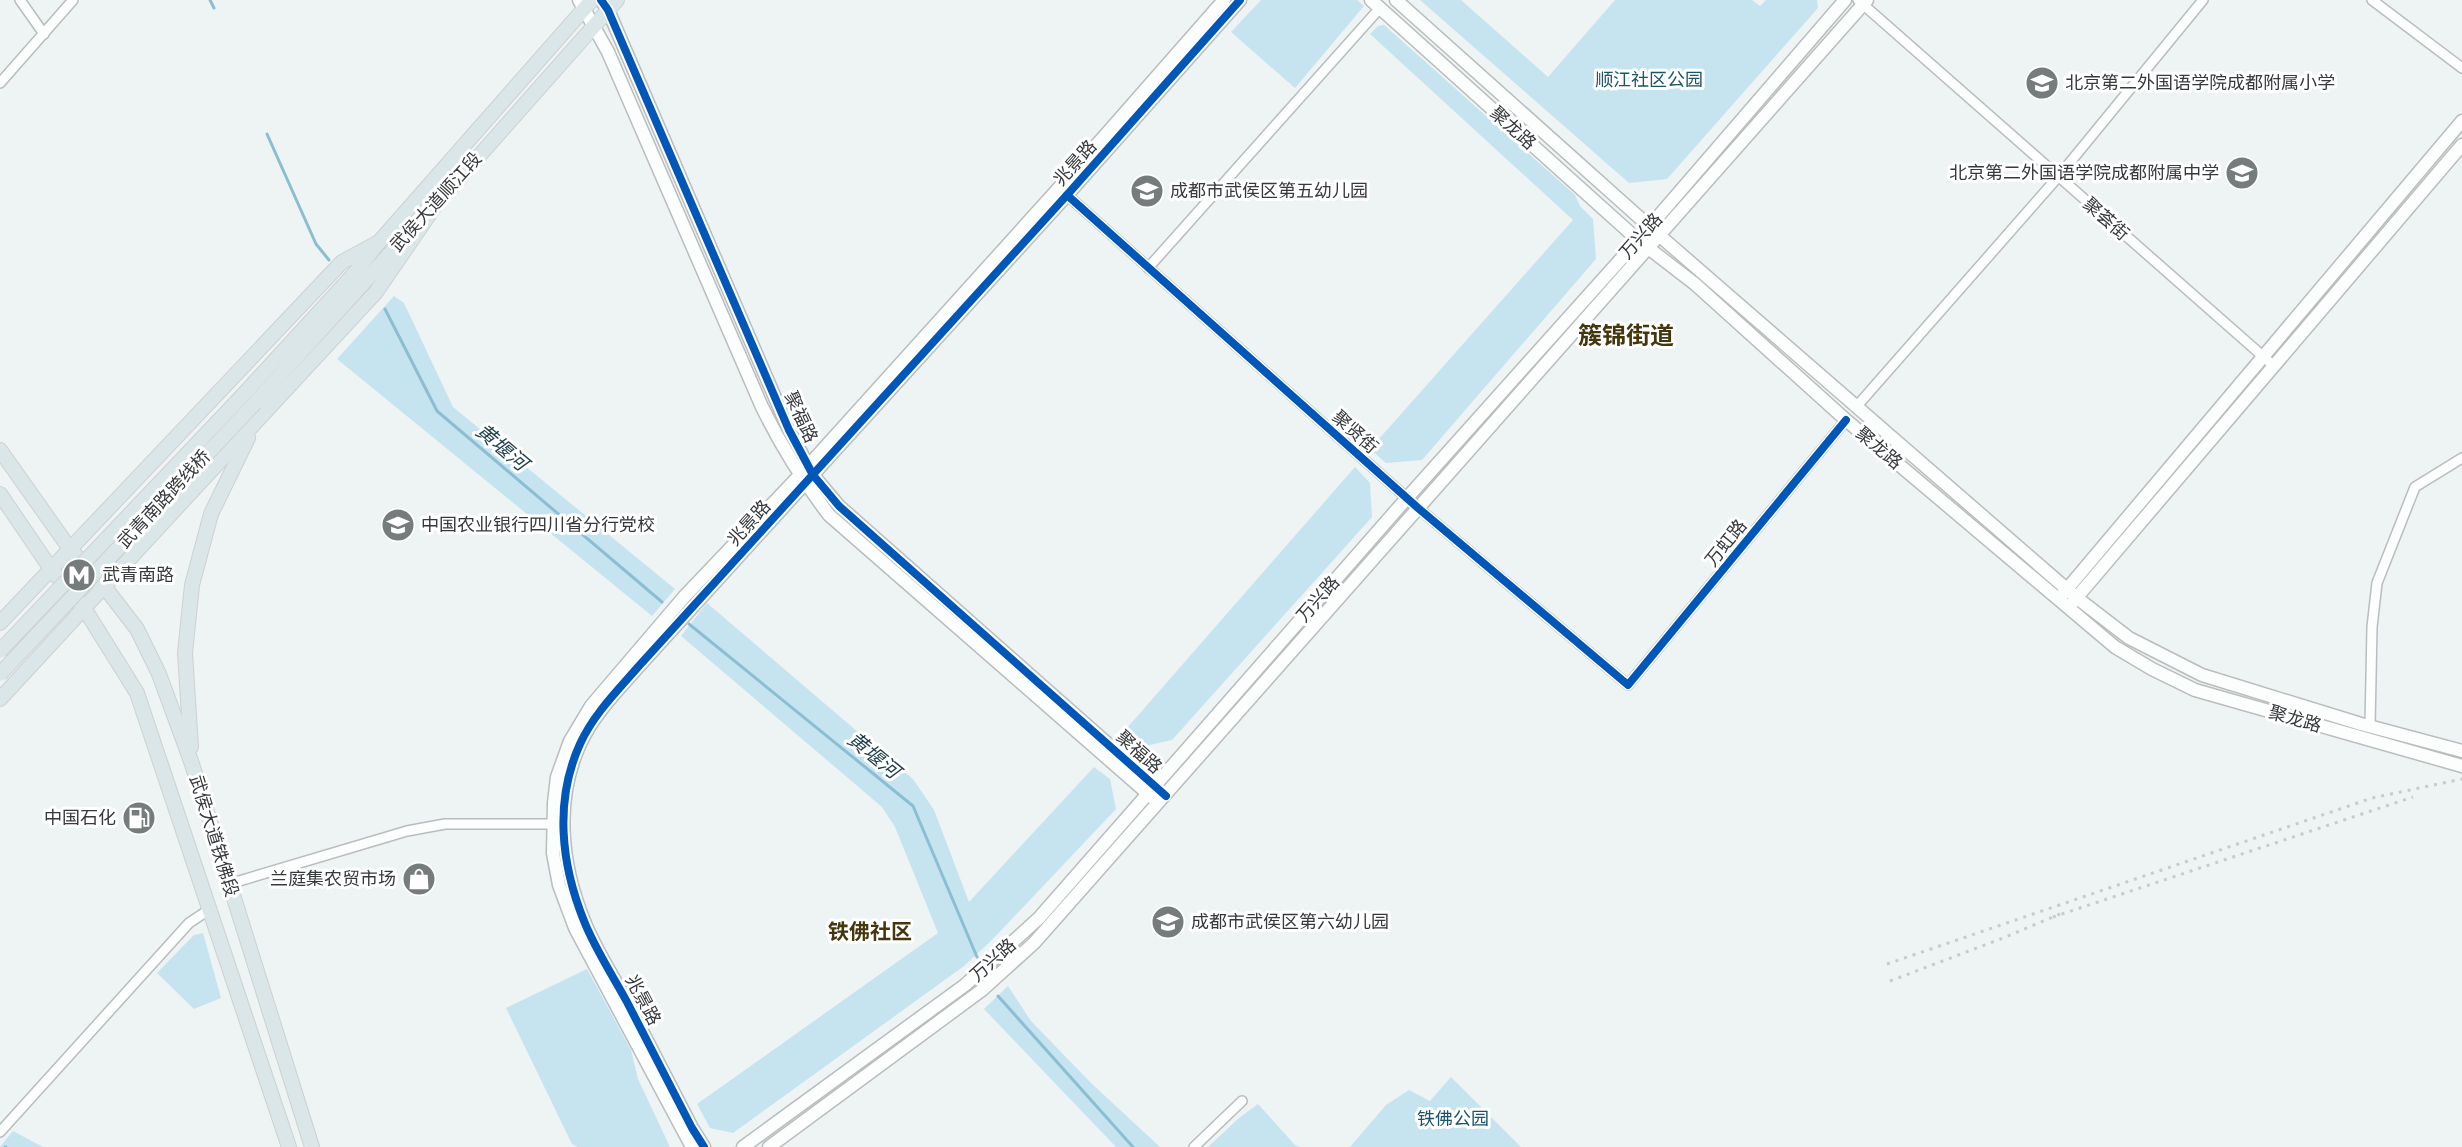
<svg xmlns="http://www.w3.org/2000/svg" width="2462" height="1147" font-family="Montserrat,'Noto Sans SC',sans-serif">
	<style>
		.green { fill: #c6e4ef }
		.lines { fill: none; stroke-linecap: round; stroke-linejoin: round }
		.stream { stroke: #8bbed2; stroke-width: 3 }
		.street-casing { stroke: #b9bdbe; stroke-width: 12 }
		.secondary-casing { stroke: #b9bdbe; stroke-width: 15 }
		.primary-casing { stroke: #cdd0d0; stroke-width: 16 }
		.street { stroke: #fcfdfd; stroke-width: 9 }
		.secondary { stroke: #fcfdfd; stroke-width: 12 }
		.primary { stroke: #dbe6e9; stroke-width: 14 }
		.rail { stroke: #c9cacb; stroke-width: 3; stroke-dasharray: 3 6; stroke-linecap: butt }
		.primary-bridge-casing { stroke: #cdd0d0; stroke-width: 16; stroke-linecap: butt }
		.primary-bridge { stroke: #dbe6e9; stroke-width: 14 }
		.cycleway-casing { stroke: #fff; stroke-width: 11 }
		.cycleway { stroke: #0057b8; stroke-width: 8 }
		.labels { text-anchor: middle; dominant-baseline: central; stroke-width: 6; stroke-linejoin: round; paint-order: stroke }
		.park-label { font-size: 18px; fill: #1a5569; stroke: #fff }
		.poi-label { font-size: 18px; fill: #363a3c; stroke: #fff; text-anchor: start }
		.street-label { font-size: 18px; fill: #363a3c; stroke: #fff }
		.water-label { font-size: 20px; font-style: italic; fill: #1d3e4b; stroke: #fff }
		.quarter-label { font-size: 21px; font-weight: bold; fill: #44360d; stroke: #fff }
		.district-label { font-size: 24px; font-weight: bold; fill: #44360d; stroke: #fff }
	</style>
	<rect width="100%" height="100%" fill="#eef3f4"/>
	<!-- green -->
	<g class="green">
		<path d="M1261,0H1357L1364,6L1295,88L1231,32Z"/>
		<path d="M1420,0H1461L1548,77L1615,0H1752L1760,6L1766,0H1817L1818,8L1667,179L1629,183Z"/>
		<path d="M1384,25L1575,195L1580,206L1593,219L1596,259L1422,460L1386,463L1370,449L1573,220L1370,34L1378,26Z"/>
		<path d="M394,296L404,303L453,407L675,589L652,616L337,359Z"/>
		<path d="M1355,467L1370,483L1372,517L1172,740L1145,746L1127,728Z"/>
		<path d="M707,603L913,779L934,810L969,902L1094,767L1110,779L1116,809L992,940L964,966L733,1133L710,1128L697,1104L938,933L895,827L882,807L681,636Z"/>
		<path d="M203,933L221,998L194,1009L157,973L194,935Z"/>
		<path d="M587,969L631,1050L638,1079L670,1147H578L572,1144L506,1008Z"/>
		<path d="M1008,986L1031,1021L1091,1083L1160,1147H1116L984,1009Z"/>
		<path d="M1451,1077L1521,1147H1350L1386,1105L1409,1090L1430,1101Z"/>
		<path d="M1258,1104L1295,1145L1300,1147H1208L1239,1118Z"/>
		<path d="M13,1131L43,1147H0Z"/>
	</g>
	<g class="lines">
		<!-- stream -->
		<g class="stream">
			<path d="M210,0L214,8"/>
			<path d="M267,134L316,244L329,260"/>
			<path d="M385,309L437,411L662,602"/>
			<path d="M689,624L913,806L977,957"/>
			<path d="M998,996L1133,1147"/>
			<path d="M5,1147H6"/>
		</g>
		<!-- street casing -->
		<g class="street-casing">
			<g id="street">
				<path d="M20,0L44,34"/>
				<path d="M1858,0L2274,366"/>
				<path d="M2372,0L2462,68"/>
				<path d="M0,83L73,0"/>
				<path d="M1067,195L1418,508L1628,685L1846,420"/>
				<path d="M1148,268L1380,8"/>
				<path d="M1857,406L2058,177L2203,0"/>
				<path d="M2370,726L2372,627L2377,583L2415,487L2462,458"/>
				<path d="M229,884L407,831L445,824H554"/>
				<path d="M0,1132L189,923L210,909"/>
				<path d="M1194,1147L1242,1101"/>
			</g>
		</g>
		<!-- secondary casing -->
		<g class="secondary-casing">
			<g id="secondary">
				<path d="M579,0L608,52L762,407C781,446 803,481 829,515L1153,798"/>
				<path d="M601,0L608,10L789,430L813,475L839,506L1161,791"/>
				<path d="M1371,0L1638,240L1695,284L1846,420L2115,647L2152,669L2195,690L2462,766"/>
				<path d="M1396,0L1660,236L2077,598L2129,638L2202,675L2361,724L2462,751"/>
				<path d="M2062,595L2462,121"/>
				<path d="M2072,603L2462,145"/>
				<path d="M692,1147L575,928L559,885L553,853L554,803L557,777L570,741L591,706L684,597L800,475L1058,189L1224,0"/>
				<path d="M704,1147L692,1128C670,1086 649,1044 627,1002C613,976 595,949 584,921C561,864 554,801 580,744C593,715 617,691 638,667L1067,195L1240,0"/>
				<path d="M743,1147L965,985L1039,918L1407,498L1638,240L1845,0"/>
				<path d="M769,1147L982,990L1034,943L1867,0"/>
			</g>
		</g>
		<!-- primary casing -->
		<g class="primary-casing">
			<g id="primary">
				<path d="M426,216L617,0"/>
				<path d="M243,395L354,274L379,242L592,0"/>
				<path d="M255,403L404,238"/>
				<path d="M0,450L70,549L103,585L137,629L159,674L192,764L312,1147"/>
				<path d="M0,494L51,569L84,608L137,693L289,1147"/>
				<path d="M0,623L342,262L379,242"/>
				<path d="M0,699L376,292L433,209"/>
				<path d="M191,747L185,653L192,585L211,514L248,438"/>
			</g>
		</g>
		<!-- street -->
		<use href="#street" class="street"/>
		<!-- secondary -->
		<use href="#secondary" class="secondary"/>
		<!-- primary -->
		<use href="#primary" class="primary"/>
		<!-- rail -->
		<g class="rail">
			<path d="M2053,917L2413,797"/>
			<path d="M1887,964L2372,798L2462,779"/>
			<path d="M1890,981L2003,938L2060,914"/>
		</g>
		<!-- primary-bridge casing -->
		<g class="primary-bridge-casing">
			<g id="primary-bridge">
				<path d="M0,651L243,395"/>
				<path d="M0,674L255,403"/>
			</g>
		</g>
		<!-- primary-bridge -->
		<use href="#primary-bridge" class="primary-bridge"/>
		<!-- cycleway casing -->
		<g class="cycleway-casing">
			<g id="cycleway">
				<path d="M601,0L608,10L789,430L813,475L839,506L1166,796"/>
				<path d="M1067,195L1418,508L1628,685L1846,420"/>
				<path d="M704,1147L692,1128C670,1086 649,1044 627,1002C613,976 595,949 584,921C561,864 554,801 580,744C593,715 617,691 638,667L1067,195L1240,0"/>
			</g>
		</g>
		<!-- cycleway -->
		<use href="#cycleway" class="cycleway"/>
	</g>
	<!-- icons -->
	<defs>
		<g id="school-disc" transform="scale(1.725)"><circle r="9.5" fill="#767b7c" stroke="#fff"/><path d="M0-5L7-2L0 1L-7-2ZM-4 1L0 2.5L4 1V4Q0 6-4 4Z" fill="#fff"/></g>
		<g id="metro-disc" transform="scale(1.725)"><circle r="9.5" fill="#767b7c" stroke="#fff"/><path d="M-5.5 5V-5H-3L0 0L3-5H5.5V5H3V-.5L0 4L-3-.5V5Z" fill="#fff"/></g>
		<g id="fuel-disc" transform="scale(1.725)"><circle r="9.5" fill="#767b7c" stroke="#fff"/><path d="M-5.5-6h7V0h2V4h1.3V-2.5L3-4.5l.8-.8L6-3V5H2.5V1h-1V6h-7ZM-4.2-4.7v3.2H.2V-4.7Z" fill="#fff"/></g>
		<g id="shop-disc" transform="scale(1.725)"><circle r="9.5" fill="#767b7c" stroke="#fff"/><path d="M-5-2.5h2.3a2.7 3.5 0 0 1 5.4 0H5L5.5 6h-11ZM-1.5-2.5h3a1.5 2.3 0 0 0-3 0Z" fill="#fff"/></g>
	</defs>
	<g fill-rule="evenodd">
		<use href="#school-disc" x="2042" y="83"/>
		<use href="#school-disc" x="2242" y="173"/>
		<use href="#school-disc" x="1147" y="191"/>
		<use href="#school-disc" x="398" y="525"/>
		<use href="#metro-disc" x="79" y="575"/>
		<use href="#fuel-disc" x="139" y="818"/>
		<use href="#shop-disc" x="419" y="879"/>
		<use href="#school-disc" x="1168" y="922"/>
	</g>
	<g class="labels">
		<!-- park labels -->
		<g class="park-label">
			<text x="1649" y="80">顺江社区公园</text>
			<text x="1453" y="1119">铁佛公园</text>
		</g>
		<!-- poi labels -->
		<g class="poi-label">
			<text x="2065" y="83">北京第二外国语学院成都附属小学</text>
			<text x="2219" y="173" text-anchor="end">北京第二外国语学院成都附属中学</text>
			<text x="1170" y="191">成都市武侯区第五幼儿园</text>
			<text x="421" y="525">中国农业银行四川省分行党校</text>
			<text x="102" y="575">武青南路</text>
			<text x="116" y="818" text-anchor="end">中国石化</text>
			<text x="396" y="879" text-anchor="end">兰庭集农贸市场</text>
			<text x="1191" y="922">成都市武侯区第六幼儿园</text>
		</g>
		<!-- street labels -->
		<g class="street-label">
			<text transform="translate(1513 128) rotate(42)">聚龙路</text>
			<text transform="translate(1075 163) rotate(-48)">兆景路</text>
			<text transform="translate(436 202) rotate(-48)">武侯大道顺江段</text>
			<text transform="translate(2106 219) rotate(41)">聚荟街</text>
			<text transform="translate(1641 236) rotate(-49)">万兴路</text>
			<text transform="translate(801 417) rotate(65)">聚福路</text>
			<text transform="translate(1355 432) rotate(42)">聚贤街</text>
			<text transform="translate(1879 448) rotate(40)">聚龙路</text>
			<text transform="translate(164 499) rotate(-47)">武青南路跨线桥</text>
			<text transform="translate(749 523) rotate(-48)">兆景路</text>
			<text transform="translate(1726 543) rotate(-51)">万虹路</text>
			<text transform="translate(1318 599) rotate(-49)">万兴路</text>
			<text transform="translate(2295 719) rotate(16)">聚龙路</text>
			<text transform="translate(1139 752) rotate(42)">聚福路</text>
			<text transform="translate(214 836) rotate(73)">武侯大道铁佛段</text>
			<text transform="translate(993 960) rotate(-42)">万兴路</text>
			<text transform="translate(643 1000) rotate(62)">兆景路</text>
		</g>
		<!-- water labels -->
		<g class="water-label">
			<text transform="translate(502 447) rotate(40)">黄堰河</text>
			<text transform="translate(874 755) rotate(39)">黄堰河</text>
		</g>
		<!-- quarter labels -->
		<g class="quarter-label">
			<text x="870" y="931">铁佛社区</text>
		</g>
		<!-- district labels -->
		<g class="district-label">
			<text x="1626" y="335">簇锦街道</text>
		</g>
	</g>
</svg>
